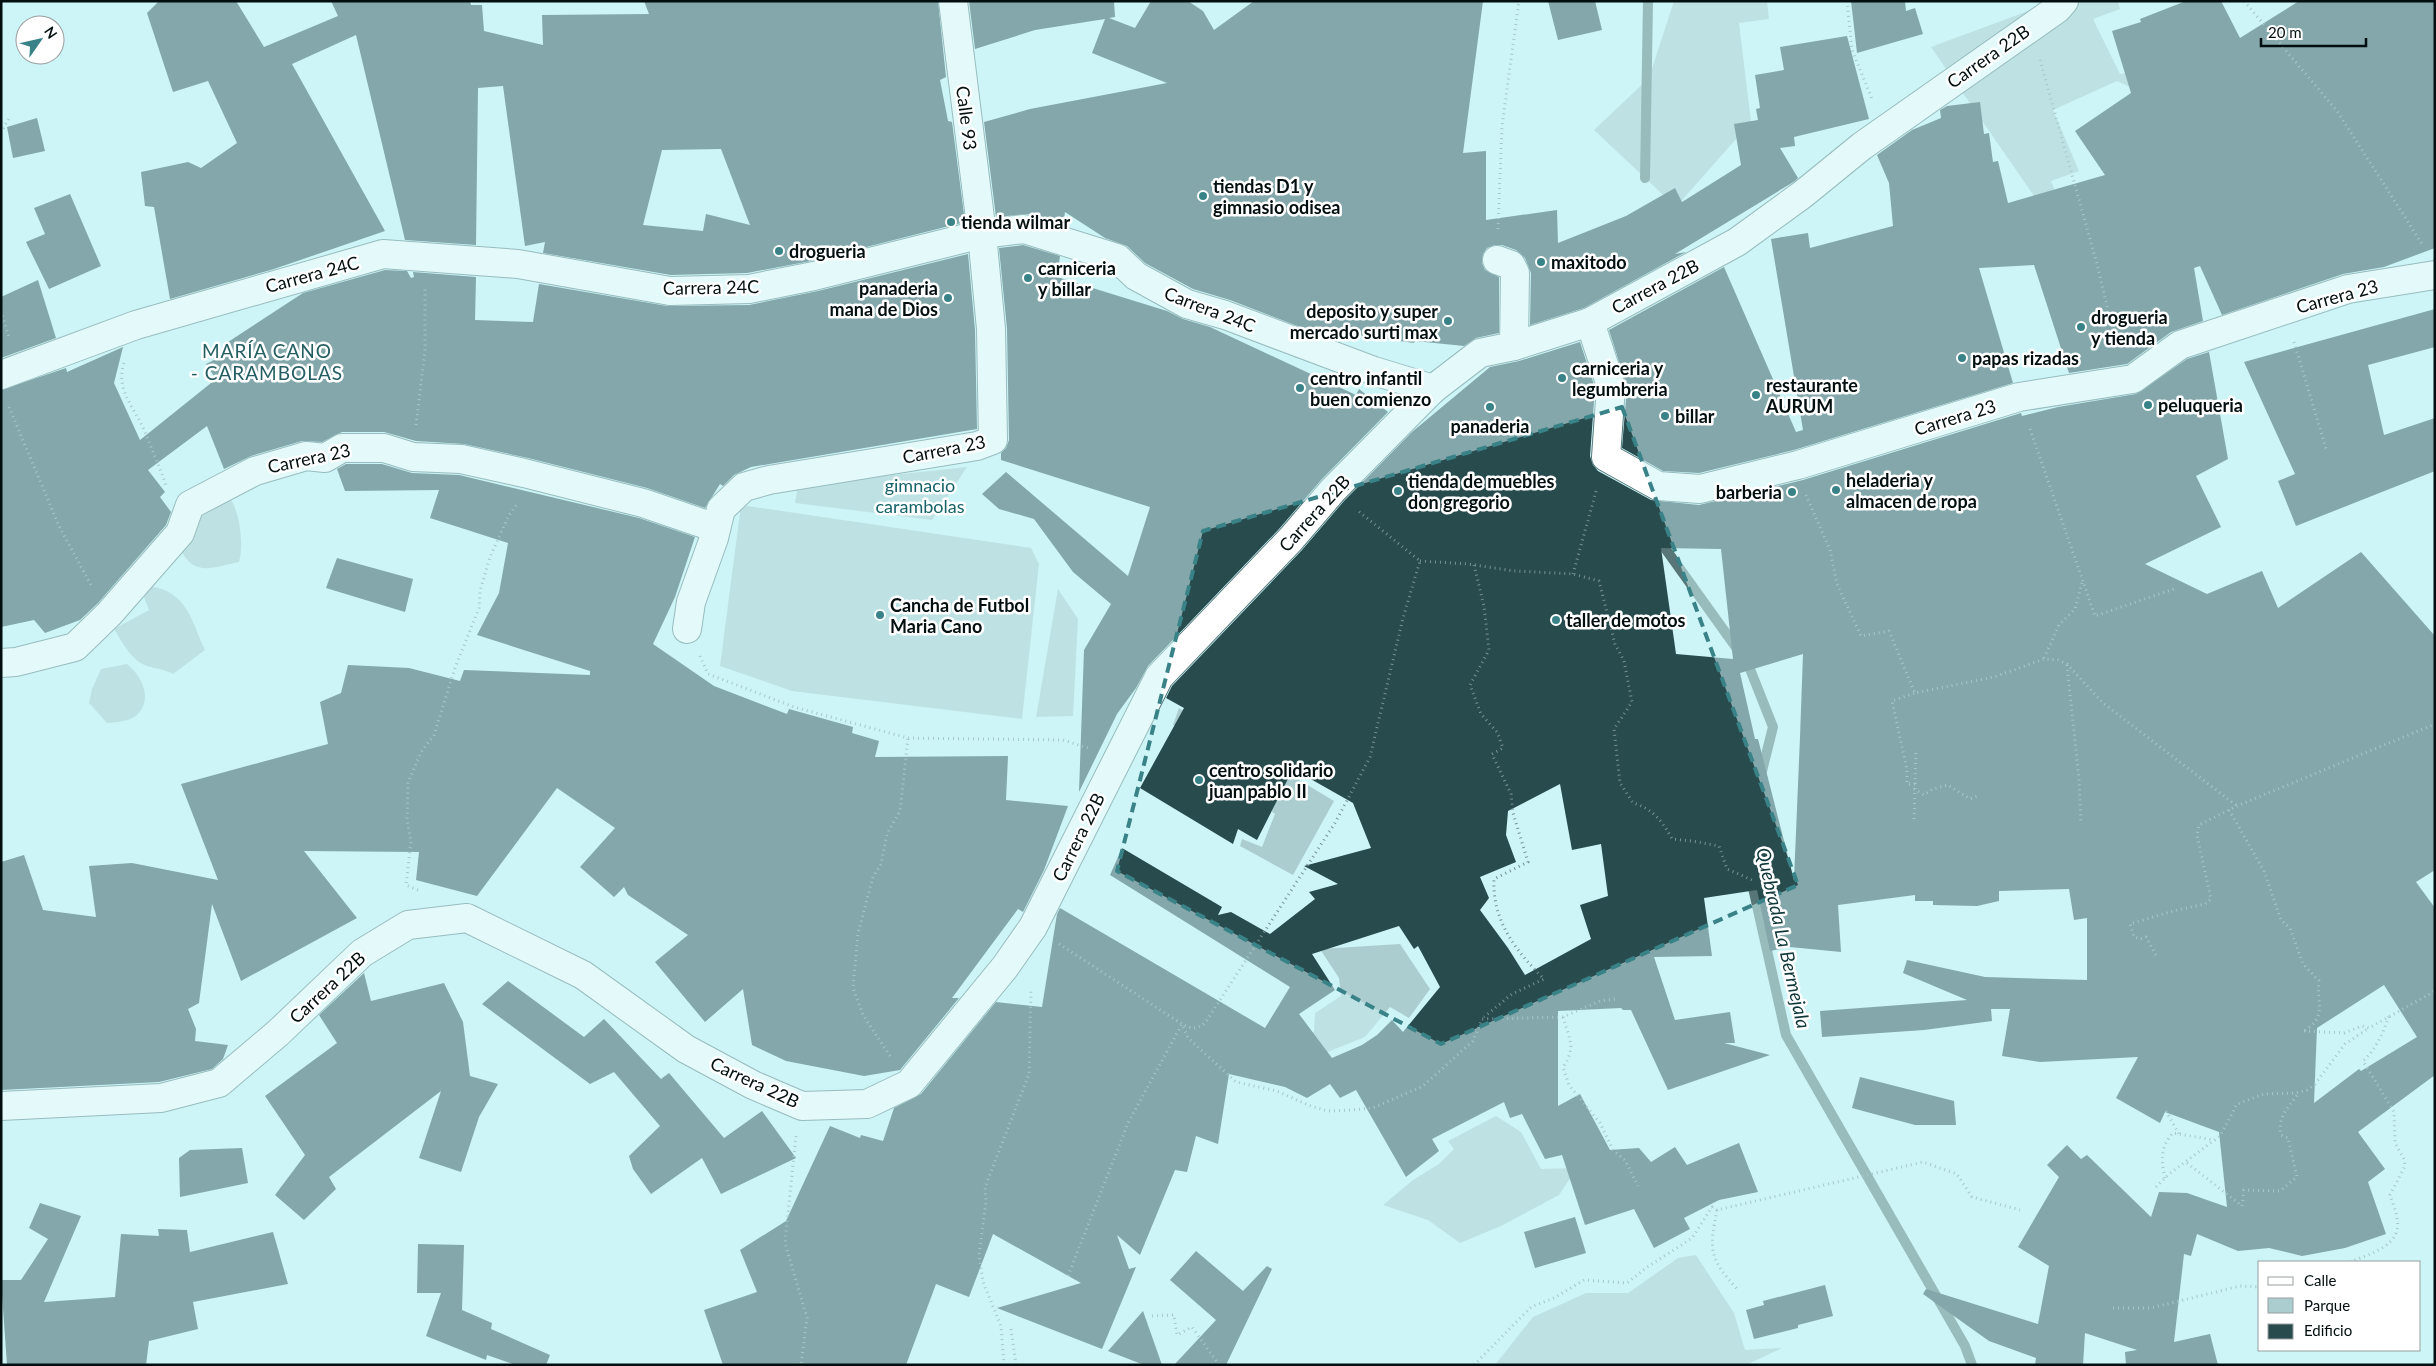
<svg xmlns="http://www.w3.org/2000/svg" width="2436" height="1366" font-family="Lato,sans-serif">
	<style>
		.green { fill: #accdcf }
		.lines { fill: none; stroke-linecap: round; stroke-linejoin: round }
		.stream { stroke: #587677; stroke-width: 10 }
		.building { fill: #284b4e; fill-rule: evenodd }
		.minor-casing { stroke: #55797c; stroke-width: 30 }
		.path { stroke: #779294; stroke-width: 3; stroke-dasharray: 1 4; stroke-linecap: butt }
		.minor { stroke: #fff; stroke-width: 28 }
		.marked { fill: none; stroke: #398287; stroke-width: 4; stroke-dasharray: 10 6; stroke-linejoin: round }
		.poi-dot { fill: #398287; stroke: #fff; stroke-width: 2 }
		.labels { text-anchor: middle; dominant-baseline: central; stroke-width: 5; stroke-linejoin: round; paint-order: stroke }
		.street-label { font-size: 18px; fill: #020e0f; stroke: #fff }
		.poi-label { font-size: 18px; font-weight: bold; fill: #020e0f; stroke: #fff; text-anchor: start }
		.park-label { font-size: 18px; fill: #166368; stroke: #fff }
		.neighbourhood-label { font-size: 19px; letter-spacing: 1px; fill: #245e62; stroke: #fff }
		.water-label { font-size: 19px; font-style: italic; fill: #103739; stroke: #fff }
	</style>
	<rect width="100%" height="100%" fill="#cdf4f6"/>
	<!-- green -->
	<g class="green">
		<path d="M1674,1H1767L1769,19L1739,23L1751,122L1676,207L1594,130L1649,78Z"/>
		<path d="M2055,1H2118L2120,9L2093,19L2120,74L2134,72L2130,87L2117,81L2053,110L2079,171L2051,181L2088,274L1931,47Z"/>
		<path d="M967,467L932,520L795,503L798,485Z"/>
		<path d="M225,500H231C240,514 244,546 239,562C213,567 195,578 180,549L195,515Z"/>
		<path d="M741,505L1031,548L1039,564L1022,719L792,691L720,666Z"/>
		<path d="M150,586C188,592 191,621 205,650L173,674C165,670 159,669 151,667C133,664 123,643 114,629L149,610L144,597Z"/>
		<path d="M1058,589L1078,619L1073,716L1036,717Z"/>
		<path d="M127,664C141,675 154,699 137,715C129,722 116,722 107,723L89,703L92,689L101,669Z"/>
		<path d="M1179,708L1334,801L1293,875L1240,846L1242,839L1262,847L1275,814L1253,796L1263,771L1173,725Z"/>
		<path d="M1400,944L1430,989L1409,1018L1390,1007L1365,1037L1305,1061L1294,1048L1314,1032L1315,1013L1341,996L1339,978L1320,949Z"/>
		<path d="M1496,1116L1521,1132L1541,1169L1577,1168L1559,1195L1501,1226L1460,1243L1428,1220L1383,1205L1413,1180L1439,1164L1454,1149L1448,1141Z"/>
		<path d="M1696,1255L1734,1313L1745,1350L1782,1348L1746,1365H1495L1533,1317L1586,1293H1628L1678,1258Z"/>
	</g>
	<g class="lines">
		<!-- stream -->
		<g class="stream">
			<path d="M1645,178L1648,1"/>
			<path d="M1657,537L1748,664L1773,727L1761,775"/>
			<path d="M1751,879L1786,1035L1965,1346L1972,1365"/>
		</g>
	</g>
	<!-- building -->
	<g class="building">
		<path d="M159,1H236L264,47L338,16L331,1H470L471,5H482L484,31L543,45L542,15L649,14L644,1H938L946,77L940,80L948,121L952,122L965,222L811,261L747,273L671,275L543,253L545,242L525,246L503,86L478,88L476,245L405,240L356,35L292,64L385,231L274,269L170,299L154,207L145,206L141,172L188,162L201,168L237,143L208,81L173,92L147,13ZM721,149L750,225L706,214L703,231L643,225L662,150Z"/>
		<path d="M969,1H1114L1115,17L1109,18L1135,28L1151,1H1188L1203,11L1214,30L1254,1H1483L1463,153L1486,151V220L1557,210L1558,243L1626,216L1675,188L1682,202L1741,165L1734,124L1758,120L1756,109L1760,108L1755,75L1784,70L1780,47L1847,36L1869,119L1794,137L1795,146L1780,148L1798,178L1795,181L1675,254L1686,252L1584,308L1530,325L1531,273L1525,258L1516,250L1502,245H1495L1487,248L1483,254L1482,263L1485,270L1499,277V333L1476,338L1464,346L1415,341L1414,343L1300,327L1230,300L1193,289L1145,263L1127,246L1105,238L1065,212L1063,225L1028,214L996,217L984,122L1030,109L1167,83L1092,53L1105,19L1035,30L975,49Z"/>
		<path d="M1548,1H1595L1602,30L1558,40Z"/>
		<path d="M1851,1H1905L1906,11L1915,8L1923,34L1857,53Z"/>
		<path d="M2186,1H2221L2240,38L2299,1H2435V248L2384,267L2343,274L2222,315L2200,266L2194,268L2203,321L2171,332L2127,364L2069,373L2034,265L1979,268L2013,383L1794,450L1699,473L1663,471L1622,448L1627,387L1609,330L1724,267L1796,432L1803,430L1771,239L1808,233L1810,248L1893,226L1889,183L1877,155L1912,130L1941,118L1940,110L1947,106L1980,102L1984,134L1989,133L1993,162L1998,161L2008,203L2105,175L2075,131L2131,93L2112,31L2141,22L2140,19Z"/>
		<path d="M37,118L45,151L13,158L7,127Z"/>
		<path d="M70,194L101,266L49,289L26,242L45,234L34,208Z"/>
		<path d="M1023,245L1060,256L1057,277L1167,311L1183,319L1210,327L1356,395L1359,389L1388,412L1322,479L1279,529L1148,666L1136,688L1117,714L1079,792L1084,650L1111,604L1073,572L1034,519L999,509L982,494L1006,472L1128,576L1150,507L1001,460V453L1006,448L1009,440L1007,329L999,248Z"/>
		<path d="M968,254L975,330L977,429L751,467L734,475L723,486L720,484L705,508L647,488L528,458L464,444L416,441L384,432H342L322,442L302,441L251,456L224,469L207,426L148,470L165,492L160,497L171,512L166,525L98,603L80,620L45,633L34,620L1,627V390L66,368L67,372L123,347L114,383L140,440L216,379L206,364L230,352L225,344L303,293L385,270L407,271L411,278L414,277L413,272L476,277L475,320L533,322L539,284L667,306L749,305L818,291Z"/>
		<path d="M38,280L56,338L1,358V297Z"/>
		<path d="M2435,309V347L2368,365L2384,435L2435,418V471L2296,526L2278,481L2295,474L2244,362Z"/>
		<path d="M1580,342L1595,388L1590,456L1593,465L1598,471L1651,500L1699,505L1803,480L2021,413L2022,416L2058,407L2136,394L2187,359L2209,352L2228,459L2196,476L2221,527L2145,564L2207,594L2262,571L2278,608L2361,552L2435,636V870L2416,882L2435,908V1075L2358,1132L2385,1169L2368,1182L2386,1234L2345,1248L2302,1256L2269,1248L2238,1251L2197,1234L2191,1256L2184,1254L2174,1342L2210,1334L2218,1365H2126L2125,1352L2137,1350L2085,1333L2083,1365H2035L2036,1358L1989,1341L1923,1294L1926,1289L2038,1324L2049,1266L2018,1247L2059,1177L2047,1165L2067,1145L2081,1159L2087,1155L2151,1217L2159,1192L2187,1193L2227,1207L2219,1132L2165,1112L2160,1123L2116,1098L2138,1057L2040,1062L2002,1056L2010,1009H1991L1992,1021L1924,1030L1822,1037L1820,1011L1967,1000L1903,973L1907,960L1985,977L2087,980V918L2074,920L2069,889L1999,891V901L1977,906L1933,905V901H1915V895L1838,905L1841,952L1790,947L1770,951L1757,890L1704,898L1712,956L1654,957L1675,1020L1730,1012L1735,1043H1724L1770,1055L1668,1090L1631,1010H1623L1621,1008L1558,1011V1106L1580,1094L1610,1150L1639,1148L1651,1162L1675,1147L1687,1165L1739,1143L1758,1192L1719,1200L1684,1218L1690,1229L1654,1248L1634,1209L1585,1225L1562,1155L1545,1159L1522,1114L1510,1118L1504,1102L1432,1139L1439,1151L1406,1177L1356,1090L1340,1098L1330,1084L1307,1098L1285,1087L1229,1074L1218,1144L1196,1136L1187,1172L1175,1170L1140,1255L1117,1235L1129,1269L1136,1267L1102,1349L997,1308L1081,1283L993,1234L969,1297L936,1284L906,1365H723L704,1310L757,1292L740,1250L786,1221L830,1126L860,1138L861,1135L883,1141L894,1108L921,1094L996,1002L1042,1007L1057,914L1060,908L1265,1028L1290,987L1110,875L1122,848L1222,907L1218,915L1231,912L1270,934L1315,899L1309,892L1338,884L1304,866L1371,848L1353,803L1293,769L1257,840L1238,829L1233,844L1140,788L1184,708L1166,698L1172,686L1302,550L1344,501L1412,432L1490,367L1519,361ZM1661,548L1721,549L1733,659L1676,654ZM1803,654L1800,737L1794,880L1758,739H1755L1740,673ZM1560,784L1572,850L1601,844L1608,896L1580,905L1591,939L1525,975L1508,948L1480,910L1489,898L1480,877L1516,862L1506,835L1508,811ZM1399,926L1414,949L1418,946L1440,987L1403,1032L1392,1020L1377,1035L1362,1045L1332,1058L1299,1014L1335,990L1312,954ZM2384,985L2417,1037L2361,1071L2359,1069L2314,1103L2317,1028Z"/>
		<path d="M346,464H382L412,473L459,475L639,518L695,537L675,597L653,644L714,686L787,714L789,709L853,727L852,733L879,741L875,757L1008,756L1006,800L1068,806L1044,870L1023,912L1018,909L952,998H959L900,1070L864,1076L786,1061L752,1045L743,989L705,1022L655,962L688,935L628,895L624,887L614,897L580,867L615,828L557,788L477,896L416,880L419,852L304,851L357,918L241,981L212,904L199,1003L188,1009L196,1029L195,1041L228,1045L223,1059L212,1069L159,1082L1,1090V862L24,855L43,910L96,917L89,866L132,863L218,880L181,784L328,744L320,702L341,693L348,665L409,668L460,681L464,670L590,675V671L477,635L499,593L508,543L430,518L439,490L345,491L337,469Z"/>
		<path d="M337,558L413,579L405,612L326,588Z"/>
		<path d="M364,973L371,1001L444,983L463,1022L470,1076L498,1084L479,1117L461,1172L419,1158L441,1091L329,1177L336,1189L304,1220L275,1195L305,1155L265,1096L337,1043L319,1015Z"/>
		<path d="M508,981L584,1037L604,1019L661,1079L669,1073L724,1138L762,1111L796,1158L721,1194L702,1158L651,1194L633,1169L629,1156L660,1126L614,1072L590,1084L482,1004Z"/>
		<path d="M1860,1077L1954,1101L1956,1125H1915L1852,1108Z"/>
		<path d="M242,1148L248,1183L180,1197L179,1158L190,1150Z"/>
		<path d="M40,1203L81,1216L44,1302L115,1297L121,1234L159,1236L158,1229L187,1230L190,1252L273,1232L288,1284L193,1302L198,1329L149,1341L146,1365H7L1,1280H21L48,1239L29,1228Z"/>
		<path d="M1575,1217L1586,1253L1535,1268L1524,1232Z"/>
		<path d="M418,1244L464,1245L462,1310L492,1323L491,1329L550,1355L546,1365H516L487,1355L486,1360L426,1336L441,1293H417Z"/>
		<path d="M1196,1251L1243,1291L1267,1266L1272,1269L1226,1365H1174L1216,1320L1170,1280Z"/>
		<path d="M1825,1285L1833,1316L1798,1325V1328L1754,1339L1746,1310L1764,1305L1763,1301Z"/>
		<path d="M1143,1311L1162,1365H1144L1108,1351Z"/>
	</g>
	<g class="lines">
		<!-- minor casing -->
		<g class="minor-casing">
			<g id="minor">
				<path d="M1497,260L1511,265L1515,273L1514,346"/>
				<path d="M1590,322L1611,386L1606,457L1658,486L1700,489L1798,465L2019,397L2133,379L2180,345L2348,289L2435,275"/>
				<path d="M1,375L136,325L383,254L518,264L670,291L749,289L814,276L982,234L1024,229L1117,258L1136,276L1187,304L1225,315L1374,371L1433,389"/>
				<path d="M687,629L691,602L714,538L721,509L744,487L769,480L977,446L993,440L991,329L982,234L953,1"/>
				<path d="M1,663L16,662L75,647L109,614L180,533L190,505L255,471L306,456L325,458L342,448H384L413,457L461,459L524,473L643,503L716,528"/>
				<path d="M1,1106L161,1098L219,1083L278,1033L362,953L408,925L467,918L583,975L686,1049L753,1085L802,1106L867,1104L909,1084L1005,967L1033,927L1159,677L1291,539L1333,490L1433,389L1480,353L1514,346L1590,322L1737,242L1803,194L1862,146L2057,9L2064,1"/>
			</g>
		</g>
		<!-- path -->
		<g class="path">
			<path d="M1847,1L1852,50L1872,99"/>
			<path d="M2244,1L2337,111L2422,244"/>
			<path d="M2040,60L2097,264L2110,319L2121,347"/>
			<path d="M1,133L10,116"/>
			<path d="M1498,229L1502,126L1519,1"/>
			<path d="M1,311L9,337"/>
			<path d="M2294,342L2327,452"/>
			<path d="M124,363C115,390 135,408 145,432C152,450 160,467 166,486"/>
			<path d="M9,407L59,526L92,587"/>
			<path d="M416,425L425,351V289"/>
			<path d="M2030,429L2095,616L2174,589"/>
			<path d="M1806,495L1830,550L1837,584L1861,636L1889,631L1915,693L1994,677L2044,659L2058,660L2067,664L2103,703L2237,806"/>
			<path d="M1420,561L1468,564L1514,571L1573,574L1599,581L1615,644L1624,661L1632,702L1614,729L1620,783L1633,803C1652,808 1663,822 1672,839L1692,841L1719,846L1727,869L1752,880"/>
			<path d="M1474,565L1484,606L1489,650L1470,685L1481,714L1497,732L1503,748L1492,754L1511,794L1513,813L1528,862L1494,879C1492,921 1516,951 1544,979L1512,994L1484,1017"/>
			<path d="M1573,574L1597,488"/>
			<path d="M700,656L708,674L794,707L908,738L1063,740L1088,748"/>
			<path d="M2044,658L2059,625L2075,609L2082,583"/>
			<path d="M2067,665L2079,779L2081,824"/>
			<path d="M1915,784L1916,749"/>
			<path d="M1914,789L1924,795L1933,789L1948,785L1970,799L1977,796"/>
			<path d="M2229,810L2264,871L2281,920L2290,928L2303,964L2319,981C2316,1003 2328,1017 2304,1031"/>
			<path d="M1914,819L1915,784H1907V770L1892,701L1915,693"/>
			<path d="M418,890L406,885L411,842L407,820L408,783L421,752L434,735L455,668L479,608L480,591L490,557L509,515L517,504"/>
			<path d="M1059,944L1182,1024L1188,1038L1236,1082L1277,1091L1308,1105L1327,1111L1352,1110L1373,1108L1423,1086L1473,1041L1482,1019L1563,1017L1600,1001L1615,999"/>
			<path d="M2156,955L2146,937L2140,939L2134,937L2130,924L2173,911L2205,904L2211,899L2197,835L2199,825L2237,806L2435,724"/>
			<path d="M1563,1017C1569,1038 1577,1047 1563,1067L1569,1085L1600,1123L1613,1150L1625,1160L1638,1186"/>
			<path d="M2304,1031L2344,1033L2362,1026L2369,1028L2435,991"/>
			<path d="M890,1056L863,1015L853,988L858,933L873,877L881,864L887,834L900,811L908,738"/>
			<path d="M2166,1111L2179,1134"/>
			<path d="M796,1136L785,1243L807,1318L801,1365"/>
			<path d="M2187,1163L2242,1206L2244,1190L2280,1191L2297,1177L2288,1138L2281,1135C2277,1117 2289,1106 2299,1093"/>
			<path d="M2165,1178C2161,1160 2160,1147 2173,1133L2214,1140"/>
			<path d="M2156,1187L2169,1174L2220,1136L2237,1104L2264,1094L2296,1093L2307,1090L2315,1084L2345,1044L2369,1028"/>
			<path d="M1717,1210C1709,1250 1709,1258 1737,1289"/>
			<path d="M2350,1262C2369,1254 2403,1246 2397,1218C2396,1210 2392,1202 2390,1195L2405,1166L2404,1159L2395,1143L2394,1112L2363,1061C2377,1048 2383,1033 2389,1016"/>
			<path d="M1068,1276L1128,1123L1182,1024C1192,1029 1196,1030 1205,1023L1335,823L1370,757L1403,618L1420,561L1357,510"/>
			<path d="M2113,1308H2151L2240,1286L2260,1287"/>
			<path d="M1152,1316L1174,1315L1177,1335L1192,1327L1219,1365"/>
			<path d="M1011,1329L1016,1365"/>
			<path d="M1004,1365L1001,1326L983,1282L979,1255L986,1202L985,1187L1029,1074L1031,988"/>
			<path d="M1474,1365L1531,1307L1554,1298L1584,1280L1627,1283L1646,1268L1692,1238L1712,1207L1717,1210L1923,1162L1957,1174L1972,1197L2020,1210"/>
		</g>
		<!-- minor -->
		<use href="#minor" class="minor"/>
	</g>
	<!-- marked area -->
	<path d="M0 0H2436V1366H0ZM1622,407L1798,885L1441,1044L1117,871L1203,531Z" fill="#cdf4f6" fill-opacity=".55" fill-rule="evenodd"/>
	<path class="marked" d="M1622,407L1798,885L1441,1044L1117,871L1203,531Z"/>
	<!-- markers -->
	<g class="poi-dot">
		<circle cx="1203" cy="196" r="5"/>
		<circle cx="951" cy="222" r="5"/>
		<circle cx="779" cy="251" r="5"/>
		<circle cx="1541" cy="262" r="5"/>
		<circle cx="1028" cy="278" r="5"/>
		<circle cx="948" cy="298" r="5"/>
		<circle cx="1448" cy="321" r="5"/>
		<circle cx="2081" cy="327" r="5"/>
		<circle cx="1962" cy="358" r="5"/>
		<circle cx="1562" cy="378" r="5"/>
		<circle cx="1300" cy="388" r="5"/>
		<circle cx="1756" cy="395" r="5"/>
		<circle cx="2148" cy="405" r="5"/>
		<circle cx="1490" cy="407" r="5"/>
		<circle cx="1665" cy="416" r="5"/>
		<circle cx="1836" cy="490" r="5"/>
		<circle cx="1398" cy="491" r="5"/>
		<circle cx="1792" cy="492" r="5"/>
		<circle cx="880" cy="615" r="5"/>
		<circle cx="1556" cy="620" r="5"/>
		<circle cx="1199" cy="780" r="5"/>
	</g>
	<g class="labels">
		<!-- street labels -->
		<g class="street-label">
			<text transform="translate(1988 56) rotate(-35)">Carrera 22B</text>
			<text transform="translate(967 118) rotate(83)">Calle 93</text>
			<text transform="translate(312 274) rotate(-15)">Carrera 24C</text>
			<text transform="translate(1655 286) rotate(-28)">Carrera 22B</text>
			<text transform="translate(711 287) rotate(-1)">Carrera 24C</text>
			<text transform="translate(2337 296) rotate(-15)">Carrera 23</text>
			<text transform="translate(1210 309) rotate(21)">Carrera 24C</text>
			<text transform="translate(1955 417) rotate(-17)">Carrera 23</text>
			<text transform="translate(944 449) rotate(-11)">Carrera 23</text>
			<text transform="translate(309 458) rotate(-12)">Carrera 23</text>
			<text transform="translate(1314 513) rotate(-48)">Carrera 22B</text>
			<text transform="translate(1078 837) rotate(-64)">Carrera 22B</text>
			<text transform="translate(327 987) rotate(-43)">Carrera 22B</text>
			<text transform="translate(755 1082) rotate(25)">Carrera 22B</text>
		</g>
		<!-- poi labels -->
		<g class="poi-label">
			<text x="1213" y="186">tiendas D1 y<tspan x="1213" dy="21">gimnasio odisea</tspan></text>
			<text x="961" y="222">tienda wilmar</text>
			<text x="789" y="251">drogueria</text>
			<text x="1551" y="262">maxitodo</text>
			<text x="1038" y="268">carniceria<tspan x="1038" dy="21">y billar</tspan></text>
			<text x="938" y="288" text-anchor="end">panaderia<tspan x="938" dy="21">mana de Dios</tspan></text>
			<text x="1438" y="311" text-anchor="end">deposito y super<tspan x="1438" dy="21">mercado surti max</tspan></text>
			<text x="2091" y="317">drogueria<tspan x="2091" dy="21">y tienda</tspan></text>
			<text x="1972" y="358">papas rizadas</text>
			<text x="1572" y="368">carniceria y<tspan x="1572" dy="21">legumbreria</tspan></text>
			<text x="1310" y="378">centro infantil<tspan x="1310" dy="21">buen comienzo</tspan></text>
			<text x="1766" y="385">restaurante<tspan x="1766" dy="21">AURUM</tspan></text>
			<text x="2158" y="405">peluqueria</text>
			<text x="1675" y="416">billar</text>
			<text x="1490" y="426" text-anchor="middle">panaderia</text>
			<text x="1846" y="480">heladeria y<tspan x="1846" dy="21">almacen de ropa</tspan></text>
			<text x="1408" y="481">tienda de muebles<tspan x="1408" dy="21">don gregorio</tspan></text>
			<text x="1782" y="492" text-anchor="end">barberia</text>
			<text x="890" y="605">Cancha de Futbol<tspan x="890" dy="21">Maria Cano</tspan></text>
			<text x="1566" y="620">taller de motos</text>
			<text x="1209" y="770">centro solidario<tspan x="1209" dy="21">juan pablo II</tspan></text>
		</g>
		<!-- park labels -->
		<g class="park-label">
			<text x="920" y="485">gimnacio<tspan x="920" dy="21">carambolas</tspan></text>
		</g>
		<!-- neighbourhood labels -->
		<g class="neighbourhood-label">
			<text x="267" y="350">MARÍA CANO<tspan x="267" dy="22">- CARAMBOLAS</tspan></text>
		</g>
		<!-- water labels -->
		<g class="water-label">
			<text transform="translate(1784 938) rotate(77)">Quebrada La Bermejala</text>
		</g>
	</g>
	<!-- border -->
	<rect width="2436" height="1366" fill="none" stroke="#020e0f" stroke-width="5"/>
	<!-- legend -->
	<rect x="2258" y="1261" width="162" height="90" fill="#ffffff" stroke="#9a9f9f"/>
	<rect x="2268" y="1277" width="25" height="8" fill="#ffffff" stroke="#9a9f9f"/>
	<text x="2304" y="1286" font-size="15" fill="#020e0f">Calle</text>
	<rect x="2268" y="1298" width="25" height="15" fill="#accdcf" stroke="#9a9f9f"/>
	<text x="2304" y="1311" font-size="15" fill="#020e0f">Parque</text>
	<rect x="2268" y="1324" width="25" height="15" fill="#284b4e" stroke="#9a9f9f"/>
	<text x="2304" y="1336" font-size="15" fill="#020e0f">Edificio</text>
	<!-- north arrow -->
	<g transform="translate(40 40) rotate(56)"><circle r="24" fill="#ffffff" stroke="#9a9f9f"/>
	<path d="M0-4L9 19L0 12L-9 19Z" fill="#398287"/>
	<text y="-8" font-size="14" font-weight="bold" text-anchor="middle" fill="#020e0f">N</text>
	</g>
	<!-- scale -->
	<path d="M2261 38v8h105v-8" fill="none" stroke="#020e0f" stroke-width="2.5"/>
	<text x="2268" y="38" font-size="15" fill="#020e0f" stroke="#ffffff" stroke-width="4" paint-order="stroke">20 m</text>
</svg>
